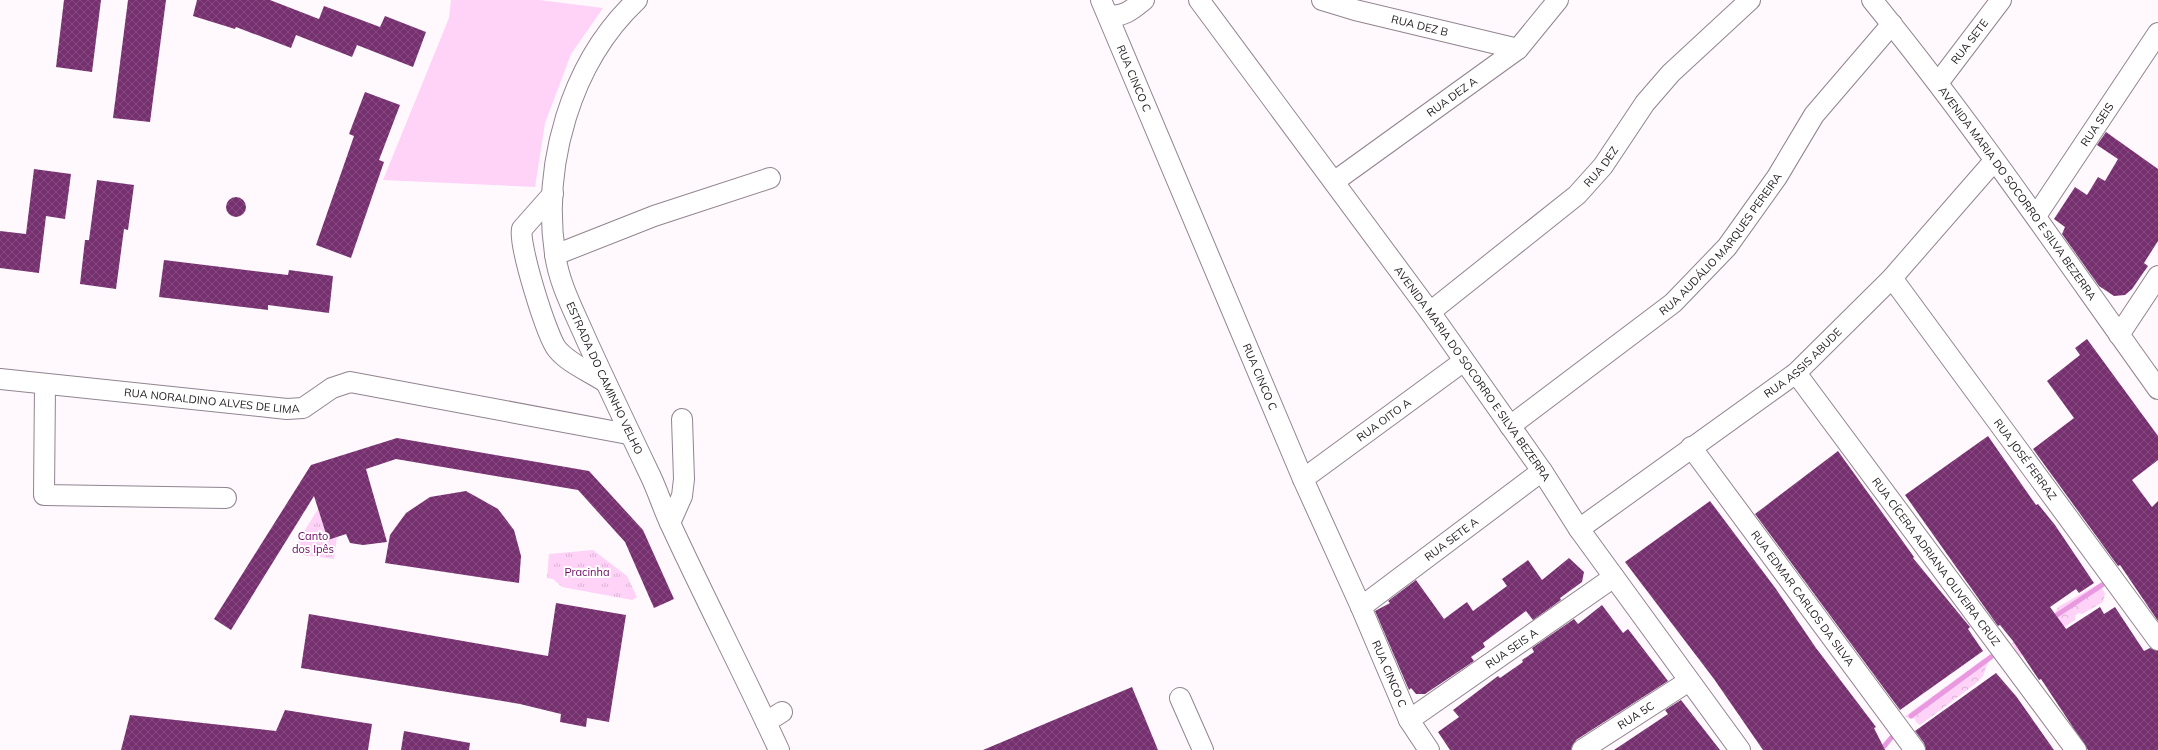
<svg xmlns="http://www.w3.org/2000/svg" width="2158" height="750" font-family="Mulish,sans-serif">
	<style>
		.grass { fill: #ffd2f8 }
		.forest { fill: url(#forest-crowns) }
		.park { fill: url(#park-tufts) }
		.lines { fill: none; stroke-linecap: round; stroke-linejoin: round }
		.stream { stroke: #e899df; stroke-width: 5 }
		.building { fill: url(#building-cross-hatch) }
		.minor-casing { stroke: #91848f; stroke-width: 22 }
		.minor { stroke: #fff; stroke-width: 20 }
		.labels { text-anchor: middle; dominant-baseline: central; stroke-width: 4; stroke-linejoin: round; paint-order: stroke }
		.street-label { font-size: 11px; fill: #1d181c; stroke: #fff }
		.park-label { font-size: 11px; fill: #690663; stroke: #fff }
	</style>
	<defs>
		<pattern id="forest-crowns" width="20" height="18" patternUnits="userSpaceOnUse"><rect width="20" height="18" fill="#ffd2f8"/><path d="M2 6a3 3 0 1 1 6 0M12 15a3 3 0 1 1 6 0" fill="none" stroke="#dab4d4"/></pattern>
		<pattern id="park-tufts" width="24" height="20" patternUnits="userSpaceOnUse"><rect width="24" height="20" fill="#ffd2f8"/><path d="M3 7l-1-3M5 7V3M7 7l1-3M15 17l-1-3M17 17v-4M19 17l1-3" fill="none" stroke="#dab4d4"/></pattern>
		<pattern id="building-cross-hatch" width="8" height="8" patternUnits="userSpaceOnUse"><rect width="8" height="8" fill="#762f6f"/><path d="M0 0l8 8M0 8l8-8" fill="none" stroke="#844b7e"/></pattern>
	</defs>
	<rect width="100%" height="100%" fill="#fff9fe"/>
	<!-- grass -->
	<path class="grass" d="M451,0H539L603,8L571,54L545,123L535,187L383,180L449,18Z"/>
	<!-- forest -->
	<g class="forest">
		<path d="M2100,583L2105,594L2103,602L2082,614L2078,613L2075,616V620L2019,657L2012,643L2055,613L2058,607Z"/>
		<path d="M1985,658L1988,662L1983,676L1974,685L1920,725L1916,722L1915,719L1904,717Z"/>
	</g>
	<!-- park -->
	<g class="park">
		<path d="M318,509L328,540L337,537L334,559L295,554L293,549Z"/>
		<path d="M593,550L627,576L637,597L632,600L562,587L553,579L547,578L549,554Z"/>
	</g>
	<g class="lines">
		<!-- stream -->
		<g class="stream">
			<path d="M2051,619L2105,583"/>
			<path d="M1911,716L1991,657"/>
			<path d="M1881,750L1891,738"/>
		</g>
	</g>
	<!-- building -->
	<g class="building">
		<path d="M64,0H101L92,72L56,67Z"/>
		<path d="M128,0H166L150,122L113,118Z"/>
		<path d="M197,0H270L319,19L324,6L380,27L385,16L426,32L413,67L357,45L352,57L296,35L291,48L236,27L235,29L193,16Z"/>
		<path d="M365,92L400,105L379,160L384,162L351,258L316,245L354,136L349,134Z"/>
		<path d="M2106,132L2158,169V241L2144,263L2148,266L2132,289L2125,295L2114,296L2099,286L2062,234L2065,227L2054,219L2075,187L2087,195L2098,177L2105,181L2118,159L2097,145Z"/>
		<path d="M34,169L71,174L65,219L46,216L39,273L0,268V231L26,234Z"/>
		<path d="M97,180L134,185L128,230L124,229L116,289L80,284L85,240H89Z"/>
		<circle cx="236" cy="207" r="10"/>
		<path d="M164,260L288,275L289,270L333,276L329,313L268,305V310L159,297Z"/>
		<path d="M2087,339L2158,436V460L2132,480L2152,507L2158,501V621L2120,565L2118,566L2033,449L2074,418L2047,381L2080,355L2075,348Z"/>
		<path d="M1988,436L2036,505L2038,504L2055,525L2094,583L2079,593L2076,589L2050,607L2066,629L2100,607L2104,614L2115,607L2144,651L2150,648L2158,651V750H2088L2041,679L2039,680L2013,641L2000,625L1998,626L1905,495Z"/>
		<path d="M397,438L589,471L643,530L674,599L654,608L625,542L578,490L396,459L366,469L387,542L363,545L350,543L346,534L328,540L314,496L231,630L214,619L311,465Z"/>
		<path d="M1838,451L1914,557L1913,558L1970,627L1968,629L1983,651L1900,710L1755,514Z"/>
		<path d="M466,491L498,509L514,530L521,556L519,583L385,563L390,535L406,513L430,497Z"/>
		<path d="M1710,501L1776,589L1816,648L1876,727L1874,728L1885,750H1763L1714,679L1625,562Z"/>
		<path d="M1569,558L1584,572L1582,582L1560,598L1561,600L1533,620L1526,611L1483,643L1485,647L1471,657L1474,661L1425,694H1416L1411,688L1409,690L1375,611L1390,603L1388,601L1416,580L1444,619L1467,602L1473,611L1507,586L1502,579L1528,560L1542,580Z"/>
		<path d="M556,603L626,615L609,722L587,718L586,727L560,722L561,714L520,704L301,668L309,614L548,656Z"/>
		<path d="M1602,605L1623,633L1628,629L1668,681L1576,740L1571,750H1450L1438,732L1459,717L1453,710L1498,676L1500,678L1523,662L1522,660L1534,652L1532,648L1574,619L1578,624Z"/>
		<path d="M1996,673L2016,696L2054,750H1926L1924,743L1915,731Z"/>
		<path d="M1132,687L1158,750H983Z"/>
		<path d="M1681,700L1720,750H1614L1668,714L1665,710Z"/>
		<path d="M285,710L372,724L368,750H121L130,715L276,731Z"/>
		<path d="M404,731L470,743L469,750H401Z"/>
	</g>
	<g class="lines">
		<!-- minor casing -->
		<g class="minor-casing">
			<g id="minor">
				<path id="s1" d="M637,0C570,63 542,165 555,254C559,284 574,311 586,339C607,385 629,431 651,477C658,492 663,508 670,523C705,599 744,674 779,750"/>
				<path id="s2" d="M1101,0L1303,479L1361,607L1409,720L1429,750"/>
				<path id="s3" d="M1199,0L1430,312L1542,471L1579,529L1740,750"/>
				<path id="s4" d="M1322,0L1355,10L1518,49"/>
				<path id="s5" d="M1872,0C1974,125 2064,258 2158,389"/>
				<path d="M1108,15C1123,18 1133,9 1144,0"/>
				<path id="s6" d="M1938,83L2001,0"/>
				<path id="s7" d="M1335,181L1518,49L1558,0"/>
				<path d="M553,194L522,229C518,244 547,337 557,349C568,363 590,372 605,382"/>
				<path id="s8" d="M2036,216L2158,33"/>
				<path d="M555,255L654,216L770,178"/>
				<path id="s9" d="M1892,278L2158,640"/>
				<path id="s10" d="M1430,312L1577,195L1603,166L1645,103L1671,73L1750,0"/>
				<path d="M2119,335L2158,276"/>
				<path id="s11" d="M1796,373L2076,750"/>
				<path id="s12" d="M0,379L287,409L303,408L332,388L350,382L628,434"/>
				<path d="M45,385L44,495L226,498"/>
				<path id="s13" d="M1510,426L1673,303L1727,247L1777,177L1814,115L1892,24"/>
				<path id="s14" d="M1691,447L1915,750"/>
				<path id="s15" d="M1303,479L1464,361"/>
				<path d="M670,523L682,496L684,479L682,419"/>
				<path id="s16" d="M1579,529L1796,373L1892,278L1994,161"/>
				<path id="s17" d="M1361,607L1542,471"/>
				<path d="M1180,698L1203,750"/>
				<path id="s18" d="M1409,720L1614,577"/>
				<path d="M766,722L782,712"/>
				<path id="s19" d="M1582,750L1689,681"/>
			</g>
		</g>
		<!-- minor -->
		<use href="#minor" class="minor"/>
	</g>
	<g class="labels">
		<!-- street labels -->
		<g class="street-label">
			<text stroke="none"><textPath href="#s4" startOffset="101">RUA DEZ B</textPath></text>
			<text stroke="none"><textPath href="#s6" startOffset="52">RUA SETE</textPath></text>
			<text stroke="none"><textPath href="#s2" startOffset="85">RUA CINCO C</textPath></text>
			<text stroke="none"><textPath href="#s7" startOffset="144">RUA DEZ A</textPath></text>
			<text stroke="none"><textPath href="#s8" startOffset="110">RUA SEIS</textPath></text>
			<text stroke="none"><textPath href="#s10" startOffset="225">RUA DEZ</textPath></text>
			<text stroke="none"><textPath href="#s5" startOffset="242">AVENIDA MARIA DO SOCORRO E SILVA BEZERRA</textPath></text>
			<text stroke="none"><textPath href="#s13" startOffset="280">RUA AUDÁLIO MARQUES PEREIRA</textPath></text>
			<text stroke="none"><textPath href="#s16" startOffset="279">RUA ASSIS ABUDE</textPath></text>
			<text stroke="none"><textPath href="#s3" startOffset="463">AVENIDA MARIA DO SOCORRO E SILVA BEZERRA</textPath></text>
			<text stroke="none"><textPath href="#s2" startOffset="409">RUA CINCO C</textPath></text>
			<text stroke="none"><textPath href="#s1" startOffset="411">ESTRADA DO CAMINHO VELHO</textPath></text>
			<text stroke="none"><textPath href="#s12" startOffset="213">RUA NORALDINO ALVES DE LIMA</textPath></text>
			<text stroke="none"><textPath href="#s15" startOffset="100">RUA OITO A</textPath></text>
			<text stroke="none"><textPath href="#s9" startOffset="225">RUA JOSÉ FERRAZ</textPath></text>
			<text stroke="none"><textPath href="#s17" startOffset="113">RUA SETE A</textPath></text>
			<text stroke="none"><textPath href="#s11" startOffset="235">RUA CÍCERA ADRIANA OLIVEIRA CRUZ</textPath></text>
			<text stroke="none"><textPath href="#s14" startOffset="188">RUA EDMAR CARLOS DA SILVA</textPath></text>
			<text stroke="none"><textPath href="#s18" startOffset="125">RUA SEIS A</textPath></text>
			<text stroke="none"><textPath href="#s2" startOffset="733">RUA CINCO C</textPath></text>
			<text stroke="none"><textPath href="#s19" startOffset="64">RUA 5C</textPath></text>
		</g>
		<!-- park labels -->
		<g class="park-label">
			<text x="313" y="536">Canto<tspan x="313" dy="13">dos Ipês</tspan></text>
			<text x="587" y="572">Pracinha</text>
		</g>
	</g>
</svg>
